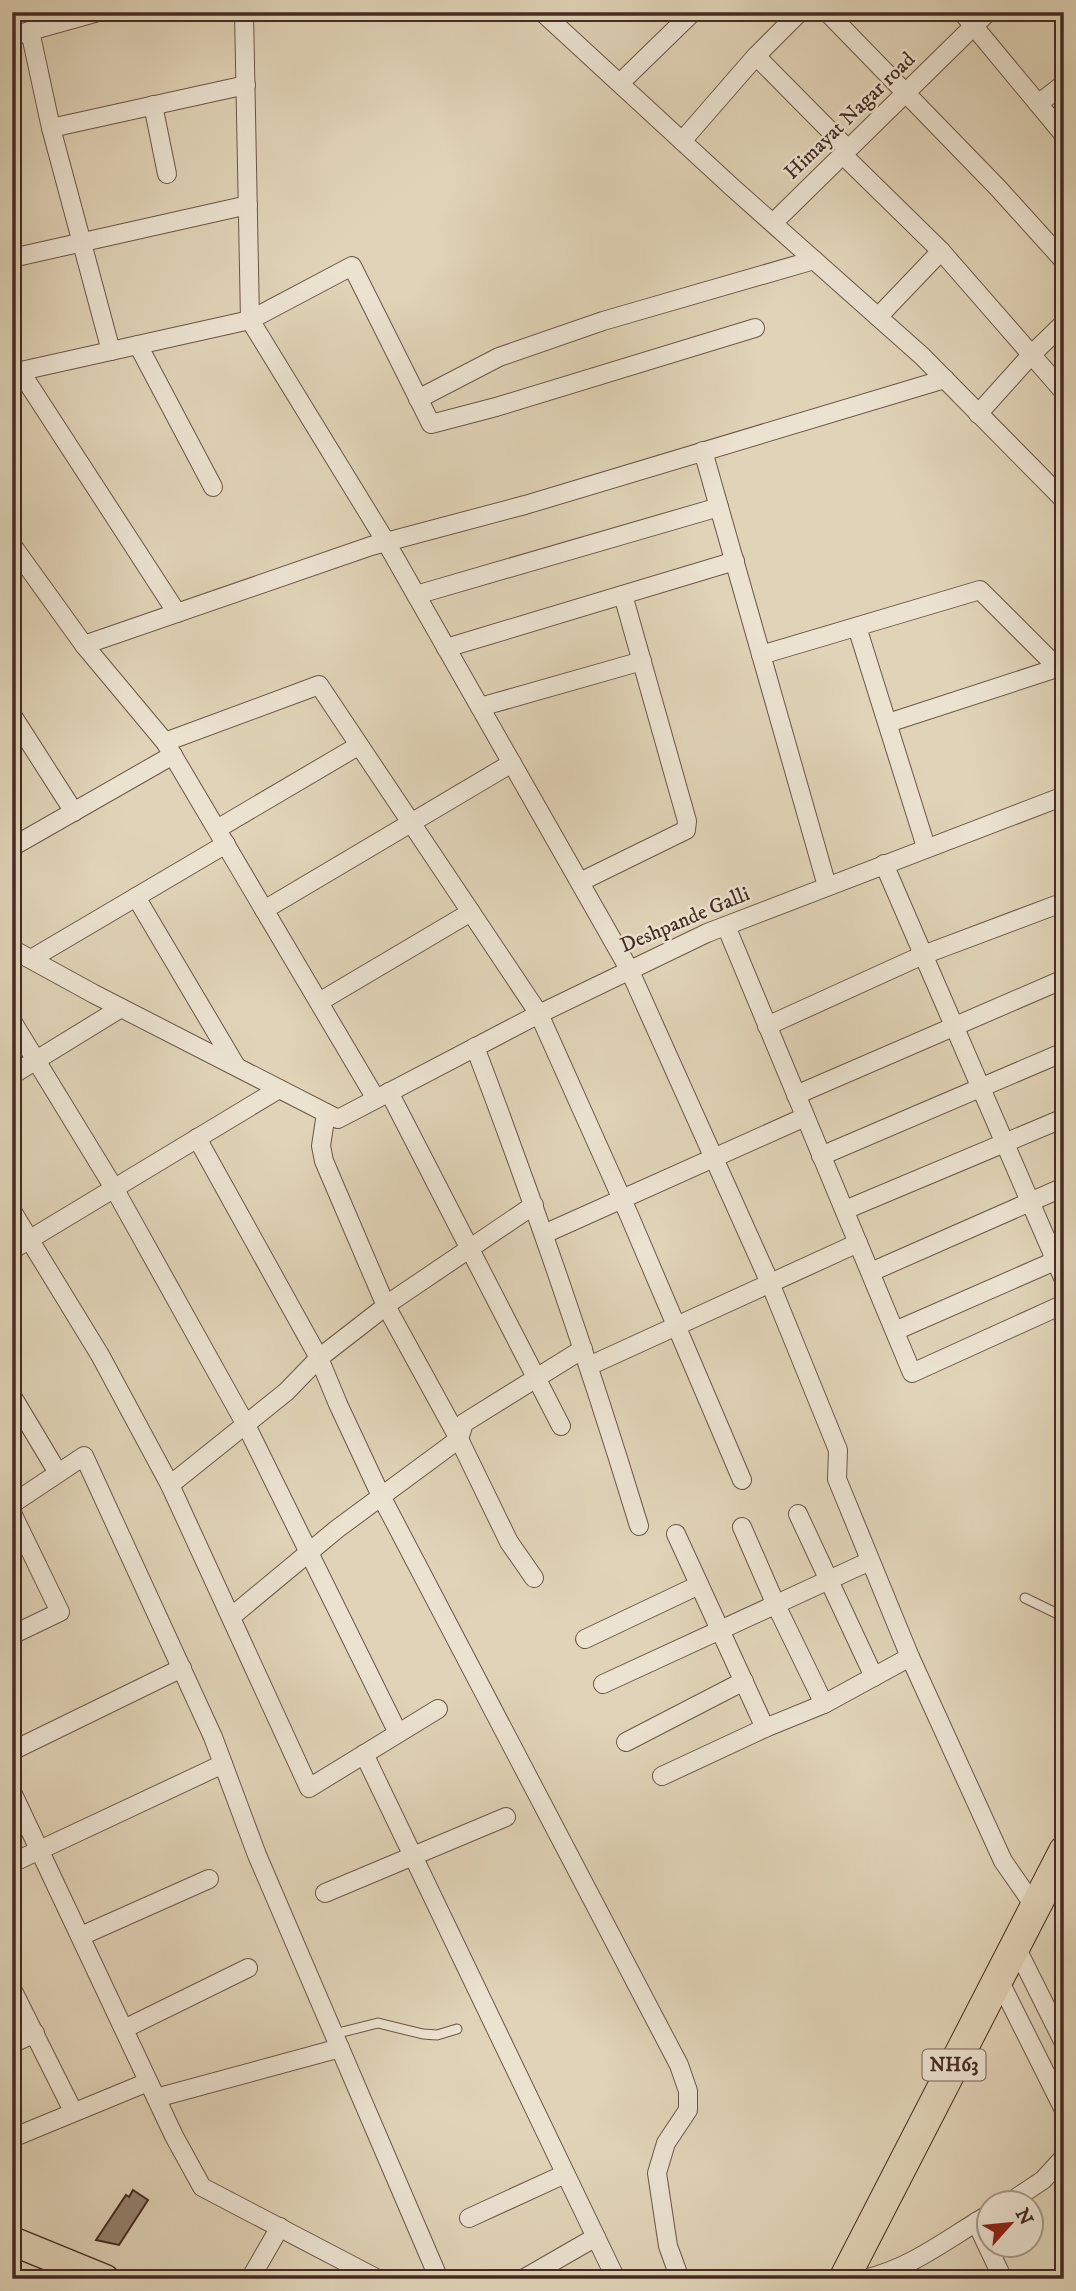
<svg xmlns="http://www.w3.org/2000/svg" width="1076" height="2291" font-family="'IM FELL DW Pica',serif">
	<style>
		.building { fill: #95836f; stroke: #442c22; stroke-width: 2 }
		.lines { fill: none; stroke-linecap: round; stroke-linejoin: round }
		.service-casing { stroke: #6b5647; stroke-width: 11 }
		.minor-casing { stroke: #6b5647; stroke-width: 20 }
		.primary-casing { stroke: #442c22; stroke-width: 31 }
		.trunk-casing { stroke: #442c22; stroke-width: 32 }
		.service { stroke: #ebe2d0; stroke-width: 9 }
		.minor { stroke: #ebe2d0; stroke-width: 18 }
		.primary { stroke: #e0d3b7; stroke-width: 28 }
		.trunk { stroke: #e0d3b7; stroke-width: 30 }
		.labels { text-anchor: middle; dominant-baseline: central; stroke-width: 5; stroke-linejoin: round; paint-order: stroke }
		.shield { fill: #ebe2d0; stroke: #766356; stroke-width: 2 }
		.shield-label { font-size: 19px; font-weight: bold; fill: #442c22 }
		.street-label { font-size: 21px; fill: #442c22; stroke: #ebe2d0 }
	</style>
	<rect width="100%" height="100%" fill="#e0d3b7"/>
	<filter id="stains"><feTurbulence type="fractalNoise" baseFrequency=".00286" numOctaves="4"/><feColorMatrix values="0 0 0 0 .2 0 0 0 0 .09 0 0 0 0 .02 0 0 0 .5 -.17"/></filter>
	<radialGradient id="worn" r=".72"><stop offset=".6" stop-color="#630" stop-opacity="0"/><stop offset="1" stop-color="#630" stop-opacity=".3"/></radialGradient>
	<!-- building -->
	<path class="building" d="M133,2190L148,2200L119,2245L96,2240L126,2195L129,2197Z"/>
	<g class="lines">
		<!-- service casing -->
		<g class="service-casing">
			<g id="service">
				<path d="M1025,1598L1064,1617"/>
				<path d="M334,2034L378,2023L423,2034L437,2035L457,2029"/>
			</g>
		</g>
		<!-- minor casing -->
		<g class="minor-casing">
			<g id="minor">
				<path d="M244,12L250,320L386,542L629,969L770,1283L838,1450L837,1479L910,1657L1003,1861L1035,1907"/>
				<path d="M542,12L733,188L922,356L1064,500"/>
				<path d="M827,12L998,188L1064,261"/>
				<path d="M962,12L1064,135"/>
				<path d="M30,31L51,128L111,351"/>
				<path d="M12,36L98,12"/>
				<path d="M756,56L848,149"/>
				<path d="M620,83L693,12"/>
				<path d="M1038,104L1064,84"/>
				<path d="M153,105L167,174"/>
				<path d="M51,128L246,85"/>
				<path d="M682,141L756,56L800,12"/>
				<path d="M843,155L941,251L1064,392"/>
				<path d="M773,223L988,12"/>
				<path d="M12,258L248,205"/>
				<path d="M878,317L941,251"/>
				<path d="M138,345L213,487"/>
				<path d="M20,371L177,613"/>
				<path d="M12,373L250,320L352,266L431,424L496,407L755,328"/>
				<path d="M418,399L499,357L603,321L814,260"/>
				<path d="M978,414L1031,355L1064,323"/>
				<path d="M703,451L827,886"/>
				<path d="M12,545L84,645L371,546L525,505L945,379"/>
				<path d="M416,595L719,507"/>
				<path d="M857,627L926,847"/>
				<path d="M84,645L165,742L376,1099"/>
				<path d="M446,648L735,561"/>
				<path d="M761,655L980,590L1064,674"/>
				<path d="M480,707L642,661"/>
				<path d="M12,715L74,812"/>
				<path d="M888,723L1057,668"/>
				<path d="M165,742L319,685L539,1014L629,1215L742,1480"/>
				<path d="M217,829L358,746"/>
				<path d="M12,847L173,755"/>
				<path d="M884,864L1064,1280"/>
				<path d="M580,882L686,830L687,821L623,595"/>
				<path d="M136,897L236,1066"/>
				<path d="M264,910L512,763"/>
				<path d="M726,926L912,1373L1064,1304"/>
				<path d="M12,949L94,994L338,1119L539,1014L707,933L1064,796"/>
				<path d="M31,959L226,844"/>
				<path d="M319,1002L471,912"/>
				<path d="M12,1021L114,1188L246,1425L398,1733"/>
				<path d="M767,1026L923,955L1056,905"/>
				<path d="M475,1047C535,1205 590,1365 639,1526"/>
				<path d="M12,1075L121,1008"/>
				<path d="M389,1092L561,1426"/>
				<path d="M796,1095L1064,979"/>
				<path d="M326,1113L321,1146L324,1161L386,1306L459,1439L509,1542L534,1578"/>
				<path d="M197,1138L319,1358L338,1404L381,1496L679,2065L688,2091V2110L666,2143L657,2173L668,2246L680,2279"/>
				<path d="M821,1156L1064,1052"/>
				<path d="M845,1210L1064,1118"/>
				<path d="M12,1211L100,1355L170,1485L309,1788L438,1709"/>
				<path d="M544,1234L805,1117"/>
				<path d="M12,1250L279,1089"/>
				<path d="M871,1272L1064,1187"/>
				<path d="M895,1331L1064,1257"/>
				<path d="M589,1366L858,1243"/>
				<path d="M12,1396L58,1473"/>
				<path d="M170,1485L286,1392L319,1358L395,1299L534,1205"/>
				<path d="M12,1504L84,1456L213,1737L257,1855L439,2279"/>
				<path d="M12,1513L60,1612L12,1635"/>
				<path d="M798,1514L874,1677"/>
				<path d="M742,1527L776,1605L824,1704"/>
				<path d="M676,1534L765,1728"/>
				<path d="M231,1617L337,1529L459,1439L464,1423L583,1349"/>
				<path d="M585,1639L699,1585"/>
				<path d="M603,1684L870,1561"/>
				<path d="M626,1742L744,1681"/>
				<path d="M12,1751L182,1668"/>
				<path d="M364,1754L616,2279"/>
				<path d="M662,1776L765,1728L824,1704L910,1657"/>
				<path d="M12,1792L174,2136L202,2187L378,2279"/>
				<path d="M12,1863L223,1764"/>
				<path d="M325,1893L506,1817"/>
				<path d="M81,1936L209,1879"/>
				<path d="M1015,1945L1064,2043"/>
				<path d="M999,1980L1064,2110"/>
				<path d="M12,1989L73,2111"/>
				<path d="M124,2029L248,1968"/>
				<path d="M12,2044L35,2033"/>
				<path d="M156,2098L340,2048"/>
				<path d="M12,2138L148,2082"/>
				<path d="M1007,2204L1043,2180L1064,2157"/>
				<path d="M469,2218L565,2174"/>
				<path d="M976,2222L1003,2279"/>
				<path d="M250,2279L280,2227"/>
				<path d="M523,2279L596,2237"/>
				<path d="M864,2279C912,2268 947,2239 988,2215"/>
			</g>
		</g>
		<!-- primary casing -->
		<g class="primary-casing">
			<path id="primary" d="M12,2241L105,2279"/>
		</g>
		<!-- trunk casing -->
		<g class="trunk-casing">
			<path id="trunk" d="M844,2279L1064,1851"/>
		</g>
		<!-- service -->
		<use href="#service" class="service"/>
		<!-- minor -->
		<use href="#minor" class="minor"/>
		<!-- primary -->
		<use href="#primary" class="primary"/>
		<!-- trunk -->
		<use href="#trunk" class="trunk"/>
	</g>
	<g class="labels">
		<!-- shield labels -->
		<rect class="shield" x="922.5" y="2049.5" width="63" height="31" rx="5"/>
		<g class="shield-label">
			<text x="954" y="2065">NH63</text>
		</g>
		<!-- street labels -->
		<g class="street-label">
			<text transform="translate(850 116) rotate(-44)">Himayat Nagar road</text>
			<text transform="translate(685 920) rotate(-23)">Deshpande Galli</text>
		</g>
	</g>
	<!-- margin -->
	<rect width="1076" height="2291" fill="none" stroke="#e0d3b7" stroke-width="42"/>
	<rect x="14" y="14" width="1048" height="2263" fill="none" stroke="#442c22" stroke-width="3.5"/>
	<rect x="21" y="21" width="1034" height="2249" fill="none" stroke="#442c22" stroke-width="2"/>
	<!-- north arrow -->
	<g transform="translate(1010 2224) rotate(63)"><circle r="33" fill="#ebe2d0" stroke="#a8998a" stroke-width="2"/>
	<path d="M0-5L12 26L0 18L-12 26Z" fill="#8f2418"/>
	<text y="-10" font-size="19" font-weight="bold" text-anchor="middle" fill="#442c22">N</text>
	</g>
	<rect width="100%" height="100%" filter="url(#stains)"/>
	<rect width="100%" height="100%" fill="url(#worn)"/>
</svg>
